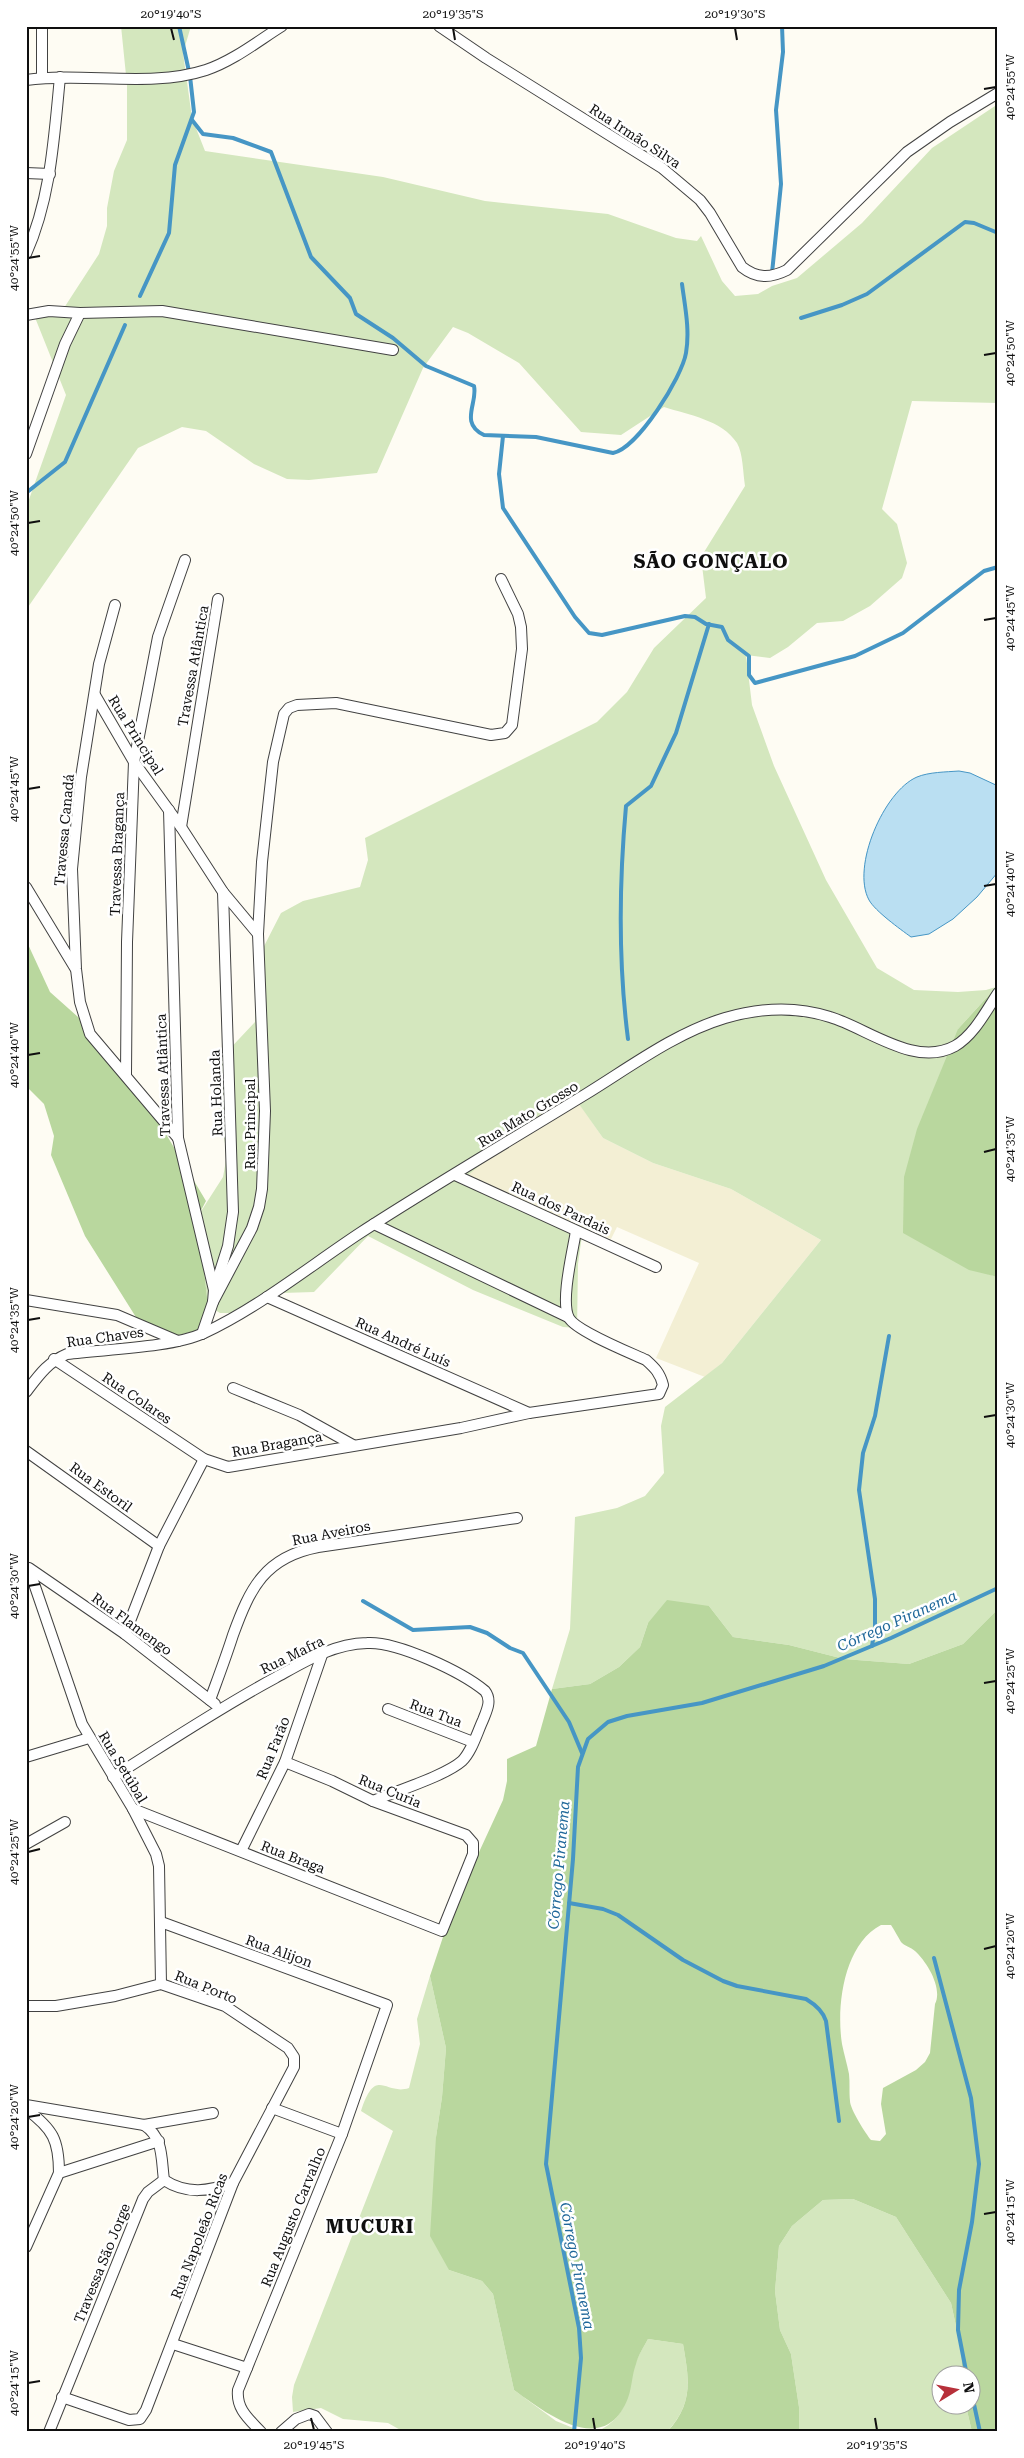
<svg xmlns="http://www.w3.org/2000/svg" width="1024" height="2458" font-family="'Roboto Serif',serif">
	<style>
		.farmland { fill: #f3efd4 }
		.green { fill: #d4e7be }
		.forest { fill: #b9d79e; fill-rule: evenodd }
		.water { fill: #badff2; stroke: #4696c5 }
		.lines { fill: none; stroke-linecap: round; stroke-linejoin: round }
		.stream { stroke: #4696c5; stroke-width: 4 }
		.street-casing { stroke: #424242; stroke-width: 12 }
		.street { stroke: #fff; stroke-width: 10 }
		.ticks { fill: none; stroke: #0f0f0f; stroke-width: 2 }
		.labels { text-anchor: middle; dominant-baseline: central; stroke-width: 5; stroke-linejoin: round; paint-order: stroke }
		.street-label { font-size: 14px; fill: #0f0f0f; stroke: #fff }
		.water-label { font-size: 15px; font-style: italic; fill: #20689a; stroke: #fff }
		.district-label { font-size: 19px; font-weight: bold; letter-spacing: 1px; fill: #0f0f0f; stroke: #fff }
		.neatline { fill: none; stroke: #0f0f0f; stroke-width: 2 }
		.ticks-label { font-size: 12px; text-anchor: middle; fill: #0f0f0f }
	</style>
	<rect width="100%" height="100%" fill="#fefcf3"/>
	<!-- farmland -->
	<path class="farmland" d="M569,1089L603,1138L653,1163L731,1189L821,1240L722,1363L705,1377L656,1358L699,1263L617,1227L611,1239L459,1182Z"/>
	<!-- green -->
	<g class="green">
		<path d="M121,26H191L183,53L192,118L205,151L383,177L485,201L608,214L676,238L697,241L701,236L722,281L735,296L758,294L772,286L797,278L862,223L932,148L998,104V403L912,401L882,509L897,524L907,563L902,578L870,606L843,621L817,623L788,647L770,658L746,655L752,705L774,766L826,880L877,968L914,990L958,992L986,990L996,987L958,1029L988,1274L998,1277V1609L963,1644L909,1664L844,1659L789,1645L733,1637L709,1606L648,1623L640,1647L619,1667L590,1684L552,1689L570,1629L575,1517L617,1508L645,1496L664,1473L661,1426L665,1407L722,1363L821,1240L731,1189L653,1163L603,1138L569,1090L460,1182L583,1228L578,1264L577,1328L563,1327L473,1290L368,1236L314,1292L282,1293L261,1307L242,1313H220L208,1306L198,1216L223,1177L227,1155L216,1092L223,1056L255,1022L259,956L281,913L303,901L360,887L368,860L365,838L597,722L627,692L654,648L706,598L701,557L745,486C743,474 743,453 737,443C722,420 689,415 664,407L621,435L581,432L519,363L468,333L453,327L423,368L377,473L309,480L287,479L254,464L206,431L182,427L138,448L26,610V508L66,395L34,315L62,311L99,254L107,226V208L114,171L127,140V85Z"/>
		<path d="M430,1976L446,2048L442,2097L436,2137L449,2270L482,2281L493,2294L514,2390L556,2421L583,2432H404L388,2423L343,2419L321,2408L293,2412L292,2397L294,2385L393,2131L361,2111C376,2065 385,2096 409,2088L420,2044L417,2019Z"/>
		<path d="M853,2199L896,2217L951,2303L961,2349L962,2375L942,2376V2406H966L972,2432H799V2407L791,2354L780,2330L775,2291L779,2246L792,2226L823,2200Z"/>
		<path d="M648,2339L683,2344C689,2379 694,2403 667,2432H597C631,2414 625,2395 635,2364C638,2355 644,2347 648,2339Z"/>
	</g>
	<!-- forest -->
	<g class="forest">
		<path d="M26,940L50,992L96,1033L119,1068L136,1084L206,1201L198,1216L208,1306L202,1329L179,1335L159,1332L139,1322L85,1236L51,1155L54,1136L44,1104L26,1086Z"/>
		<path d="M998,985V1277L969,1270L903,1233L904,1177L917,1129L958,1029Z"/>
		<path d="M667,1600L709,1606L733,1637L789,1645L844,1659L909,1664L963,1644L998,1609V2432H972L966,2406H972V2376L962,2375L961,2349L951,2303L896,2217L853,2199L823,2200L792,2226L779,2246L775,2291L780,2330L791,2354L799,2407V2432H667C694,2403 689,2379 683,2344L648,2339C644,2347 638,2355 636,2364C632,2374 632,2387 628,2398C605,2458 548,2415 514,2390L493,2294L482,2281L449,2270L430,2236L436,2137L442,2097L446,2048L430,1976L451,1913L503,1800L507,1781V1759L536,1746L552,1689L590,1684L619,1667L640,1647L648,1623ZM881,1925H891C895,1931 898,1937 901,1942C904,1946 911,1947 915,1951C927,1962 943,1988 935,2004L930,2053L925,2062L916,2070L883,2088L881,2104L886,2134L880,2141L871,2140C866,2134 850,2109 850,2101C849,2091 850,2083 849,2074C847,2064 844,2054 842,2044C836,2006 844,1944 881,1925Z"/>
	</g>
	<!-- water -->
	<path class="water" d="M959,771L970,773L998,786V872L977,897L953,919L929,934L911,937C900,929 875,911 869,900C851,867 884,791 917,777C929,772 946,772 959,771Z"/>
	<g class="lines">
		<!-- stream -->
		<g class="stream">
			<path d="M192,120L203,134L233,138L271,152L311,257L350,298L356,314L393,338L426,366L474,386C478,403 459,423 484,435L536,437L613,453C638,448 682,377 686,353C690,330 685,307 682,284"/>
			<path d="M772,273L781,184L776,110L783,52L782,26"/>
			<path d="M140,296L169,233L175,165L194,112L190,76L179,26"/>
			<path d="M801,318L842,305L867,294L965,222L974,223L998,233"/>
			<path d="M503,436L499,474L503,508L575,617L589,633L602,635L685,616L695,617L706,624L722,627L728,640L749,656V675L755,683L855,656L903,633L984,571L998,567"/>
			<path d="M26,493L65,462L125,325"/>
			<path d="M628,1039C618,961 619,884 626,806L651,786L676,733L709,624"/>
			<path d="M363,1601L413,1630L470,1627L487,1633L510,1648L523,1653L569,1722L582,1753"/>
			<path d="M872,1646L875,1627V1599L859,1490L863,1453L875,1416L889,1336"/>
			<path d="M569,1903L603,1909L618,1915L683,1960L723,1981L737,1986L806,1999C816,2005 823,2011 826,2021L839,2121"/>
			<path d="M934,1958L971,2098L979,2164L972,2222L959,2290L958,2330L967,2376"/>
			<path d="M972,2395L980,2432"/>
			<path d="M574,2432L581,2358L579,2328L546,2164L573,1859L578,1767L588,1739L608,1722L627,1716L702,1703L824,1666L891,1638L998,1588"/>
		</g>
		<!-- street casing -->
		<g class="street-casing">
			<g id="street">
				<path d="M42,26V78"/>
				<path d="M439,26L486,58L662,168L700,200L710,213L742,267C757,279 771,278 787,270L907,152L950,122L998,93"/>
				<path d="M26,80C84,72 151,88 206,70C233,61 258,41 282,26"/>
				<path d="M26,173L50,174"/>
				<path d="M26,254C51,198 54,137 60,77"/>
				<path d="M26,315L49,311L80,313L162,311L393,350"/>
				<path d="M26,454L65,344L80,313"/>
				<path d="M115,605L99,664L81,777L72,869L76,969L80,1002L90,1034L178,1138"/>
				<path d="M95,695L134,762L181,827L223,892L258,934"/>
				<path d="M169,810L178,1138L214,1290L213,1302L202,1334"/>
				<path d="M181,827L218,599"/>
				<path d="M26,887L75,968"/>
				<path d="M126,1075L127,942L134,762L158,637L185,560"/>
				<path d="M455,1175L656,1267"/>
				<path d="M374,1224L568,1317"/>
				<path d="M216,1284L228,1246L233,1212L223,892"/>
				<path d="M267,1297L529,1413"/>
				<path d="M26,1300L117,1315L178,1341"/>
				<path d="M213,1302L252,1228L259,1207L262,1189L265,1111L258,934L262,862L273,762L284,714L289,708L297,705L336,703L491,735L505,733L512,725L522,649L521,627L518,614L501,579"/>
				<path d="M54,1359L204,1459L228,1467L461,1428L529,1413L659,1394L663,1385C660,1373 655,1368 646,1360C631,1353 576,1331 569,1318C560,1302 573,1250 576,1231"/>
				<path d="M233,1388L299,1415L353,1445"/>
				<path d="M26,1392C39,1375 48,1362 67,1354C105,1349 171,1348 204,1333C258,1308 310,1266 360,1233C434,1185 511,1140 586,1094C630,1067 675,1033 725,1018C759,1008 796,1006 830,1017C867,1028 915,1068 955,1046C974,1035 986,1011 998,993"/>
				<path d="M26,1451L159,1546"/>
				<path d="M29,1568L125,1634L215,1704"/>
				<path d="M29,1569L82,1724L133,1809L156,1854L159,1866L161,1984"/>
				<path d="M125,1634L159,1546L204,1459"/>
				<path d="M210,1700C218,1678 226,1657 233,1635C250,1588 265,1557 318,1547L517,1518"/>
				<path d="M388,1709L473,1742"/>
				<path d="M26,1757L89,1738"/>
				<path d="M113,1777C167,1743 219,1708 275,1678C304,1662 332,1644 367,1643C397,1641 462,1672 485,1691C492,1700 487,1710 483,1720C477,1733 472,1751 462,1761C445,1776 396,1791 373,1801"/>
				<path d="M133,1809L442,1931L473,1854V1843L466,1835L373,1801L332,1781L285,1762"/>
				<path d="M26,1844L65,1822"/>
				<path d="M241,1851L285,1762L323,1652"/>
				<path d="M161,1922L387,2005L342,2134L238,2390C236,2409 249,2419 261,2432"/>
				<path d="M26,2006H56L115,1996L161,1984L225,2006L288,2048L294,2057V2067L233,2183L146,2410L140,2419L129,2420L62,2397"/>
				<path d="M26,2105L144,2125L213,2113"/>
				<path d="M272,2108L342,2134"/>
				<path d="M26,2109C53,2129 59,2140 59,2173"/>
				<path d="M144,2125C164,2138 161,2159 164,2180"/>
				<path d="M26,2247L59,2173L159,2141"/>
				<path d="M173,2344L247,2368"/>
				<path d="M49,2432L143,2199L148,2192L164,2180C187,2195 209,2191 233,2183"/>
				<path d="M281,2432L296,2419L309,2414L315,2416L327,2432"/>
			</g>
		</g>
		<!-- street -->
		<use href="#street" class="street"/>
	</g>
	<!-- ticks -->
	<path class="ticks" d="M171,28L174,40M453,28L455,40M735,28L737,40M984,89L996,87M28,258L40,256M984,355L996,353M28,523L40,521M984,620L996,618M28,789L40,787M984,886L996,884M28,1055L40,1053M984,1152L996,1149M28,1320L40,1318M984,1417L996,1415M28,1586L40,1584M984,1683L996,1681M28,1852L40,1849M984,1949L996,1946M28,2117L40,2115M984,2214L996,2212M28,2383L40,2381M311,2418L314,2430M593,2418L595,2430M875,2418L877,2430"/>
	<g class="labels">
		<!-- street labels -->
		<g class="street-label">
			<text transform="translate(635 136) rotate(33)">Rua Irmão Silva</text>
			<text transform="translate(193 666) rotate(-80)">Travessa Atlântica</text>
			<text transform="translate(136 735) rotate(58)">Rua Principal</text>
			<text transform="translate(64 830) rotate(-85)">Travessa Canadá</text>
			<text transform="translate(117 854) rotate(-88)">Travessa Bragança</text>
			<text transform="translate(163 1075) rotate(-92)">Travessa Atlântica</text>
			<text transform="translate(216 1093) rotate(-92)">Rua Holanda</text>
			<text transform="translate(528 1114) rotate(-31)">Rua Mato Grosso</text>
			<text transform="translate(250 1124) rotate(-90)">Rua Principal</text>
			<text transform="translate(561 1208) rotate(25)">Rua dos Pardais</text>
			<text transform="translate(105 1337) rotate(-8)">Rua Chaves</text>
			<text transform="translate(403 1342) rotate(24)">Rua André Luís</text>
			<text transform="translate(137 1398) rotate(34)">Rua Colares</text>
			<text transform="translate(277 1444) rotate(-10)">Rua Bragança</text>
			<text transform="translate(101 1487) rotate(36)">Rua Estoril</text>
			<text transform="translate(331 1533) rotate(-11)">Rua Aveiros</text>
			<text transform="translate(132 1624) rotate(36)">Rua Flamengo</text>
			<text transform="translate(292 1655) rotate(-26)">Rua Mafra</text>
			<text transform="translate(436 1713) rotate(21)">Rua Tua</text>
			<text transform="translate(273 1748) rotate(-68)">Rua Farão</text>
			<text transform="translate(123 1767) rotate(59)">Rua Setúbal</text>
			<text transform="translate(390 1791) rotate(22)">Rua Curia</text>
			<text transform="translate(293 1857) rotate(21)">Rua Braga</text>
			<text transform="translate(279 1951) rotate(20)">Rua Alijon</text>
			<text transform="translate(206 1987) rotate(22)">Rua Porto</text>
			<text transform="translate(293 2217) rotate(-68)">Rua Augusto Carvalho</text>
			<text transform="translate(199 2236) rotate(-69)">Rua Napoleão Ricas</text>
			<text transform="translate(102 2263) rotate(-68)">Travessa São Jorge</text>
		</g>
		<!-- water labels -->
		<g class="water-label">
			<text transform="translate(897 1621) rotate(-24)">Córrego Piranema</text>
			<text transform="translate(559 1865) rotate(-85)">Córrego Piranema</text>
			<text transform="translate(577 2266) rotate(79)">Córrego Piranema</text>
		</g>
		<!-- district labels -->
		<g class="district-label">
			<text x="711" y="561">SÃO GONÇALO</text>
			<text x="370" y="2226">MUCURI</text>
		</g>
	</g>
	<!-- border -->
	<rect width="1024" height="2458" fill="none" stroke="#ffffff" stroke-width="55"/>
	<!-- north arrow -->
	<g transform="translate(956 2390) rotate(80)"><circle r="24" fill="#ffffff" stroke="#9f9f9f"/>
	<path d="M0-4L9 19L0 12L-9 19Z" fill="#b7303a"/>
	<text y="-8" font-size="14" font-weight="bold" text-anchor="middle" fill="#0f0f0f">N</text>
	</g>
	<rect x="28" y="28" width="968" height="2402" class="neatline"/>
	<g class="ticks-label">
		<text x="171" y="18">20°19'40"S</text>
		<text x="453" y="18">20°19'35"S</text>
		<text x="735" y="18">20°19'30"S</text>
		<text transform="translate(1010 87) rotate(-90)" y="4">40°24'55"W</text>
		<text transform="translate(14 258) rotate(-90)" y="4">40°24'55"W</text>
		<text transform="translate(1010 353) rotate(-90)" y="4">40°24'50"W</text>
		<text transform="translate(14 523) rotate(-90)" y="4">40°24'50"W</text>
		<text transform="translate(1010 618) rotate(-90)" y="4">40°24'45"W</text>
		<text transform="translate(14 789) rotate(-90)" y="4">40°24'45"W</text>
		<text transform="translate(1010 884) rotate(-90)" y="4">40°24'40"W</text>
		<text transform="translate(14 1055) rotate(-90)" y="4">40°24'40"W</text>
		<text transform="translate(1010 1149) rotate(-90)" y="4">40°24'35"W</text>
		<text transform="translate(14 1320) rotate(-90)" y="4">40°24'35"W</text>
		<text transform="translate(1010 1415) rotate(-90)" y="4">40°24'30"W</text>
		<text transform="translate(14 1586) rotate(-90)" y="4">40°24'30"W</text>
		<text transform="translate(1010 1681) rotate(-90)" y="4">40°24'25"W</text>
		<text transform="translate(14 1852) rotate(-90)" y="4">40°24'25"W</text>
		<text transform="translate(1010 1946) rotate(-90)" y="4">40°24'20"W</text>
		<text transform="translate(14 2117) rotate(-90)" y="4">40°24'20"W</text>
		<text transform="translate(1010 2212) rotate(-90)" y="4">40°24'15"W</text>
		<text transform="translate(14 2383) rotate(-90)" y="4">40°24'15"W</text>
		<text x="314" y="2449">20°19'45"S</text>
		<text x="595" y="2449">20°19'40"S</text>
		<text x="877" y="2449">20°19'35"S</text>
	</g>
</svg>
